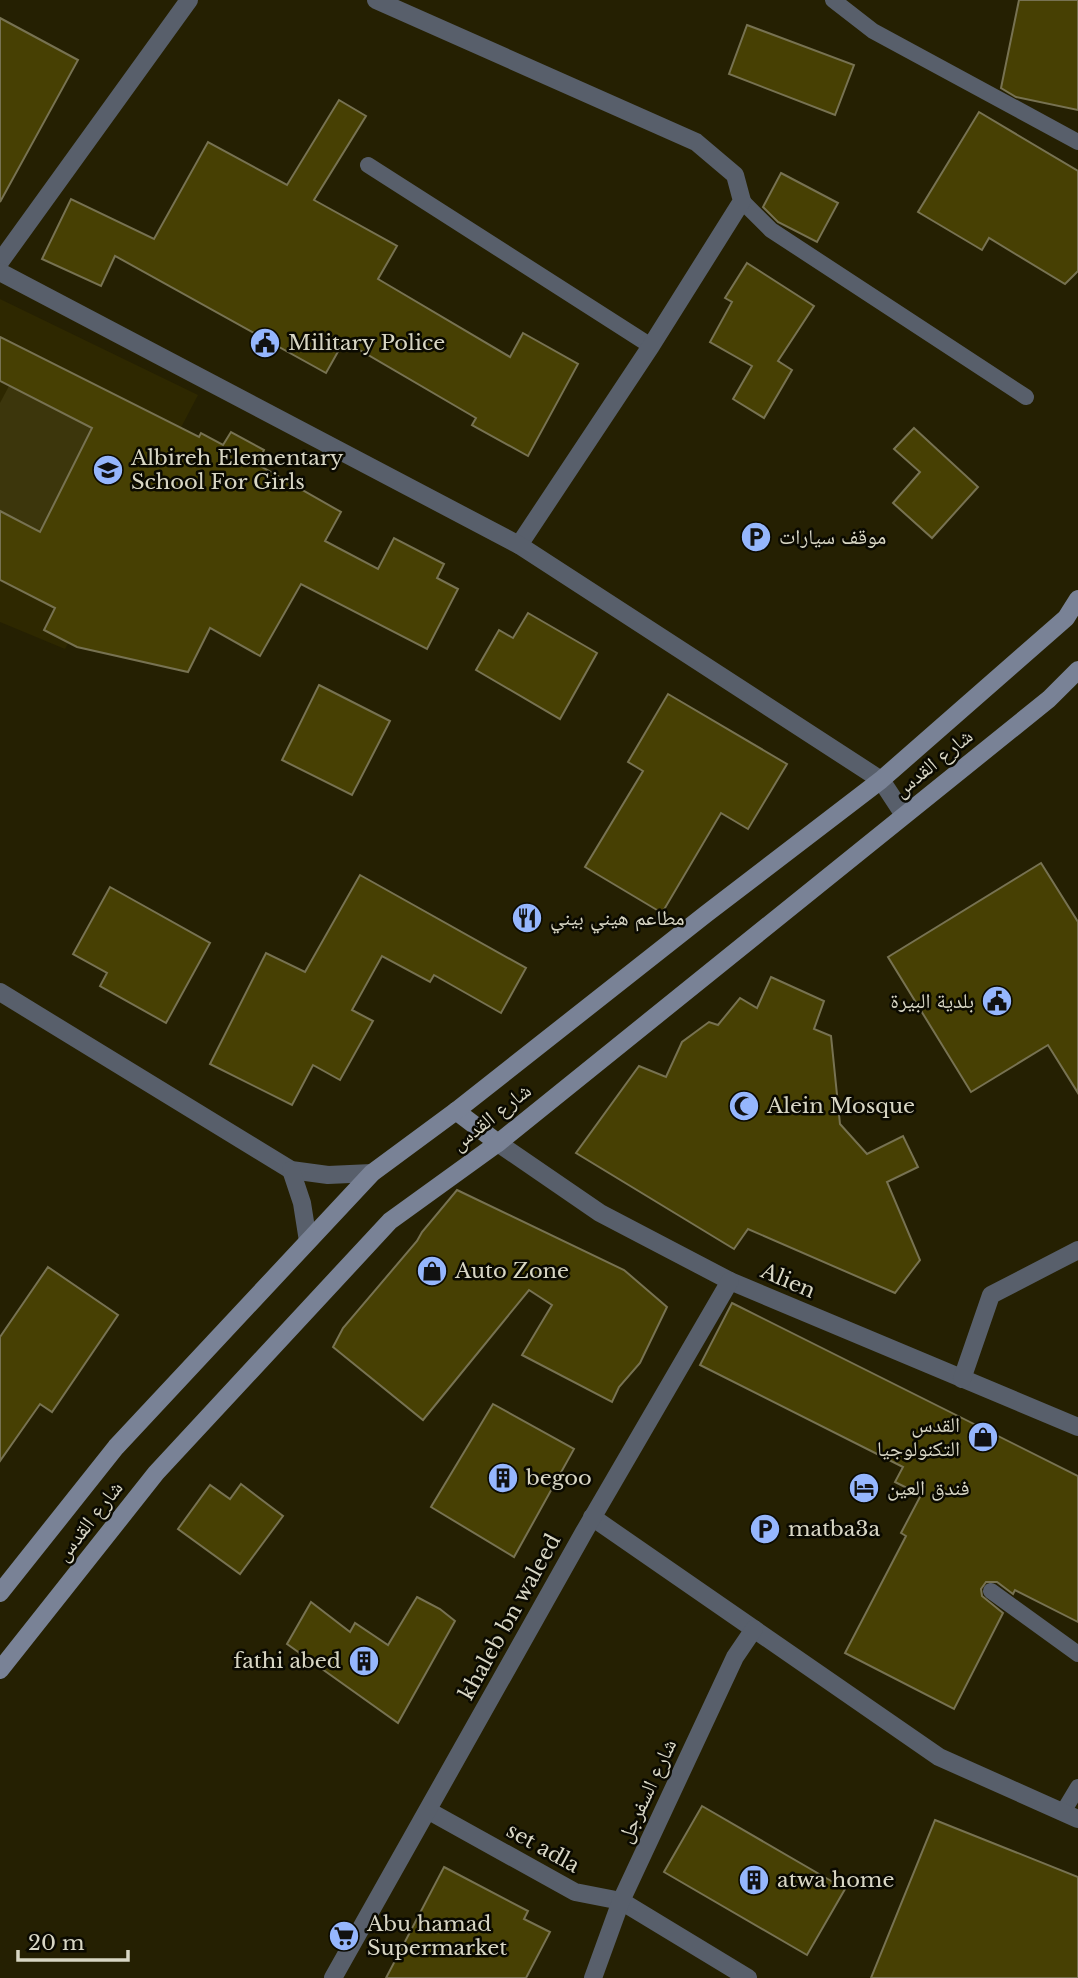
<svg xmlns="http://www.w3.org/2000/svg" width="1078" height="1978" font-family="'Libre Baskerville','Noto Naskh Arabic',serif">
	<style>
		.built { fill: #2e2800 }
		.green { fill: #3c360c }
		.building { fill: #474003; stroke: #777252; stroke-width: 2 }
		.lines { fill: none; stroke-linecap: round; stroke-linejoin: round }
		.lane { stroke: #585f6b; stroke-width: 16 }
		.street { stroke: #585f6b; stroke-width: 18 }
		.secondary { stroke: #798296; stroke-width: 18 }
		.labels { text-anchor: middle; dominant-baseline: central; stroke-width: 5; stroke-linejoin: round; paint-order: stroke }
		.poi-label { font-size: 21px; fill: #d8d6c4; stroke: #0b0a01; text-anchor: start }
		.street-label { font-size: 21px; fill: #d8d6c4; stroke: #0b0a01 }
	</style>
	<rect width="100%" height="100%" fill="#252002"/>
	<!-- built -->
	<path class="built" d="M0,299L198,395L65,649L0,622Z"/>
	<!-- green -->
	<path class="green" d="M9,386L92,428L40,532L0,511V403Z"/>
	<!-- building -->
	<g class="building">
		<path d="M1019,0H1078V110L1016,97L1001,88Z"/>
		<path d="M0,18L78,60L0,202Z"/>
		<path d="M747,25L854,65L835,115L729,74Z"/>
		<path d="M339,100L366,116L314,200L397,246L378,279L510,357L523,333L578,364L528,456L472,425L476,418L344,341L326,373L115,256L101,286L42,259L71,199L154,239L208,142L287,185Z"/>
		<path d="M979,112L1078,171V271L1065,284L989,238L982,250L918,212Z"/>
		<path d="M781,173L838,203L817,242L778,222L763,207Z"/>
		<path d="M747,263L814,306L778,361L792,370L764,418L733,399L752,366L710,342L732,302L725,298Z"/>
		<path d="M0,337L199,437L201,433L223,445L231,432L264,450L257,464L341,512L325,541L378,569L394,538L444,564L437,578L458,589L427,649L301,584L260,656L210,628L188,672L77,647L44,630L55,608L0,580V511L40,532L92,428L0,381Z"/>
		<path d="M914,428L978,487L932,538L893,503L920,472L894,449Z"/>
		<path d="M528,613L597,653L560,719L476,670L499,630L513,638Z"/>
		<path d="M319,685L390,721L352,795L282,760Z"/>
		<path d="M668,694L787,764L748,829L721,813L662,913L585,867L643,771L628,762Z"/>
		<path d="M1041,863L1078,922V1093L1048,1045L971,1092L888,957Z"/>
		<path d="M360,875L526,968L501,1013L434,975L430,982L382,956L352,1010L373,1021L340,1080L313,1065L292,1105L210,1064L266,953L305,972Z"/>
		<path d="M110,887L210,943L166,1023L100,986L107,973L73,954Z"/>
		<path d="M771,977L824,1001L814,1029L831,1036L840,1124L867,1154L903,1136L918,1167L887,1182L920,1260L895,1293L748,1229L734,1249L576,1153L639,1066L666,1077L682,1042L709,1022L718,1025L740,998L757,1008Z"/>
		<path d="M457,1190L624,1270L667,1307L640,1363L619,1387L612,1402L522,1355L552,1305L529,1290L423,1420L333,1347L343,1328L417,1241L422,1232Z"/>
		<path d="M48,1267L118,1315L52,1412L40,1404L0,1461V1337Z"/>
		<path d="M732,1303L1078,1476V1622L1015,1590L1013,1594L997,1582H986L981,1589L982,1596L1003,1613L954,1709L845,1653L906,1536L901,1533L921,1495L895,1482L903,1467L700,1365Z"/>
		<path d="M493,1404L574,1449L514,1557L431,1507Z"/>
		<path d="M241,1484L283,1516L240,1574L178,1529L210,1485L230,1499Z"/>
		<path d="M417,1597L440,1609L455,1621L398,1723L287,1644L311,1602L350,1632L355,1623L388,1645Z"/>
		<path d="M702,1806L845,1889L807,1955L664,1872Z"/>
		<path d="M935,1820L1078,1877V1978H871Z"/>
		<path d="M444,1867L528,1911L524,1919L550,1932L526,1978H386Z"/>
	</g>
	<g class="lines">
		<!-- lane -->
		<g class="lane">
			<path d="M833,0L873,31L1078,142"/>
			<path d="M368,165L651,346"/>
			<path d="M742,201L771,230L1026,397"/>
			<path d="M991,1591L1078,1654"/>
			<path d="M1063,1812L1078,1787"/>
		</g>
		<!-- street -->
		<g class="street">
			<path d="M376,0L696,142L735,175L742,201L651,346L519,545"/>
			<path d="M0,262L189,0"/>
			<path d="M0,272L519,545L881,780L904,815"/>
			<path d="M0,992L291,1170L328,1175L372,1173"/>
			<path d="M498,1143L600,1213L730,1281L1078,1427"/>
			<path d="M291,1170L302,1203L308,1241"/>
			<path d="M962,1379L991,1295L1078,1250"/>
			<path d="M592,1517L939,1757L1078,1819"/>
			<path d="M429,1811L575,1892L621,1901L748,1978"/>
			<path d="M333,1978L584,1532L730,1281"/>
			<path d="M593,1978L621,1901L735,1657L754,1629"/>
		</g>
		<!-- secondary -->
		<g class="secondary">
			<path d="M456,1111L498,1143"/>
			<path d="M0,1593L116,1447L372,1173L456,1111L706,914L881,780L1066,618L1078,599"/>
			<path d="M0,1670L156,1473L390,1221L498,1143L1049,699L1078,670"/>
		</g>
	</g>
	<!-- icons -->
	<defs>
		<g id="civic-disc" transform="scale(1.575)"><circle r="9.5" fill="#95b6fd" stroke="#0b0a01"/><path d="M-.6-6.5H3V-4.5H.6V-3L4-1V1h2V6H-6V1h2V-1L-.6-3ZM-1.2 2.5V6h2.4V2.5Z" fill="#111"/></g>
		<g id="school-disc" transform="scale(1.575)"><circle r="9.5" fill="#95b6fd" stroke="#0b0a01"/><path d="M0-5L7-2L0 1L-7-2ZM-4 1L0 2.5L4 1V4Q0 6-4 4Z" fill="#111"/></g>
		<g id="parking-disc" transform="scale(1.575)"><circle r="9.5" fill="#95b6fd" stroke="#0b0a01"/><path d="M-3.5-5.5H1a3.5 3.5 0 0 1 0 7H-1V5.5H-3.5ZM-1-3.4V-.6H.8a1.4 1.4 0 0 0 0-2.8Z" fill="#111"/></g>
		<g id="restaurant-disc" transform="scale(1.575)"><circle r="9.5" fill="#95b6fd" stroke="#0b0a01"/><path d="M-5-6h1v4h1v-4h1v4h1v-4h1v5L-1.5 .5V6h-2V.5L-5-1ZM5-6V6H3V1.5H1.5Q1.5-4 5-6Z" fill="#111"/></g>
		<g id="mosque-disc" transform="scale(1.575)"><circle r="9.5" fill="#95b6fd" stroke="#0b0a01"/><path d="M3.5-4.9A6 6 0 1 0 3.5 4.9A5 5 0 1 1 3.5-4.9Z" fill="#111"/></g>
		<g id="shop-disc" transform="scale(1.575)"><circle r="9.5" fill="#95b6fd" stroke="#0b0a01"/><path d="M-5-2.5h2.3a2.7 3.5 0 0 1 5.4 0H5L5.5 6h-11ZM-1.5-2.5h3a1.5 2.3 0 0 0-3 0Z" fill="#111"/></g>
		<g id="building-disc" transform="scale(1.575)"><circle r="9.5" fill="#95b6fd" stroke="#0b0a01"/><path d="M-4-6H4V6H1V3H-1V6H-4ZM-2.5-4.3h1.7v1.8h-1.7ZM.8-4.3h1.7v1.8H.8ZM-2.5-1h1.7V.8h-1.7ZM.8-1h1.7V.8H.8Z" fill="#111"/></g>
		<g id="hotel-disc" transform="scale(1.575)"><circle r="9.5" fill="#95b6fd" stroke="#0b0a01"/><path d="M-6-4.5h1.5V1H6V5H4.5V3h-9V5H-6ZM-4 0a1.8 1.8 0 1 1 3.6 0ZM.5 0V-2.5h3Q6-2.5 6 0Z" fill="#111"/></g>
		<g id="supermarket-disc" transform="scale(1.575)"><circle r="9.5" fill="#95b6fd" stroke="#0b0a01"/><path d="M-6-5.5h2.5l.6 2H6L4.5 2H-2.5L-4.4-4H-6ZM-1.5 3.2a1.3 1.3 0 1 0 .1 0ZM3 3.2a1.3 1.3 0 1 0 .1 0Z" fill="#111"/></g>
	</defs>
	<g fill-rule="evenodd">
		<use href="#civic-disc" x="265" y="343"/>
		<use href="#school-disc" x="108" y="470"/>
		<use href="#parking-disc" x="756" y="537"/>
		<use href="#restaurant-disc" x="527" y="918"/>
		<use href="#civic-disc" x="997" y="1001"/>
		<use href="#mosque-disc" x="744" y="1106"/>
		<use href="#shop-disc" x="432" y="1271"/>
		<use href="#shop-disc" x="983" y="1437"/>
		<use href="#building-disc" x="503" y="1478"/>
		<use href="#hotel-disc" x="864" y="1488"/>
		<use href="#parking-disc" x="765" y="1529"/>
		<use href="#building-disc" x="364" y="1661"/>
		<use href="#building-disc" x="754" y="1880"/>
		<use href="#supermarket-disc" x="344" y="1936"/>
	</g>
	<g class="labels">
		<!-- poi labels -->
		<g class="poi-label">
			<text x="288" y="343">Military Police</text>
			<text x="131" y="458">Albireh Elementary<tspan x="131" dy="24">School For Girls</tspan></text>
			<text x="779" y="537">موقف سيارات</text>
			<text x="550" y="918">مطاعم هيني بيني</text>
			<text x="974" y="1001" text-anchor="end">بلدية البيرة</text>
			<text x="767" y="1106">Alein Mosque</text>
			<text x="455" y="1271">Auto Zone</text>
			<text x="960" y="1425" text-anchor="end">القدس<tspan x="960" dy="24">التكنولوجيا</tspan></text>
			<text x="526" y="1478">begoo</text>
			<text x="887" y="1488">فندق العين</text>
			<text x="788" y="1529">matba3a</text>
			<text x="341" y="1661" text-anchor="end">fathi abed</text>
			<text x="777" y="1880">atwa home</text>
			<text x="367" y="1924">Abu hamad<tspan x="367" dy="24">Supermarket</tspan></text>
		</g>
		<!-- street labels -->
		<g class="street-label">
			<text transform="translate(933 763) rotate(-39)">شارع القدس</text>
			<text transform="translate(491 1117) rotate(-38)">شارع القدس</text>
			<text transform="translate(788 1281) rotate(23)">Alien</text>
			<text transform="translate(89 1521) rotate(-52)">شارع القدس</text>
			<text transform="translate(510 1617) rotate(-61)">khaleb bn waleed</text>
			<text transform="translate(647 1791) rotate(-65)">شارع السفرجل</text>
			<text transform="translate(543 1848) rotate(29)">set adla</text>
		</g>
	</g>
	<!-- scale -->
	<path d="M18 1950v10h110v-10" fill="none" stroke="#d8d6c4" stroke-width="3.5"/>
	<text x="28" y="1950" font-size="21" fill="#d8d6c4" stroke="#0b0a01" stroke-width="5" paint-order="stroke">20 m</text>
</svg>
